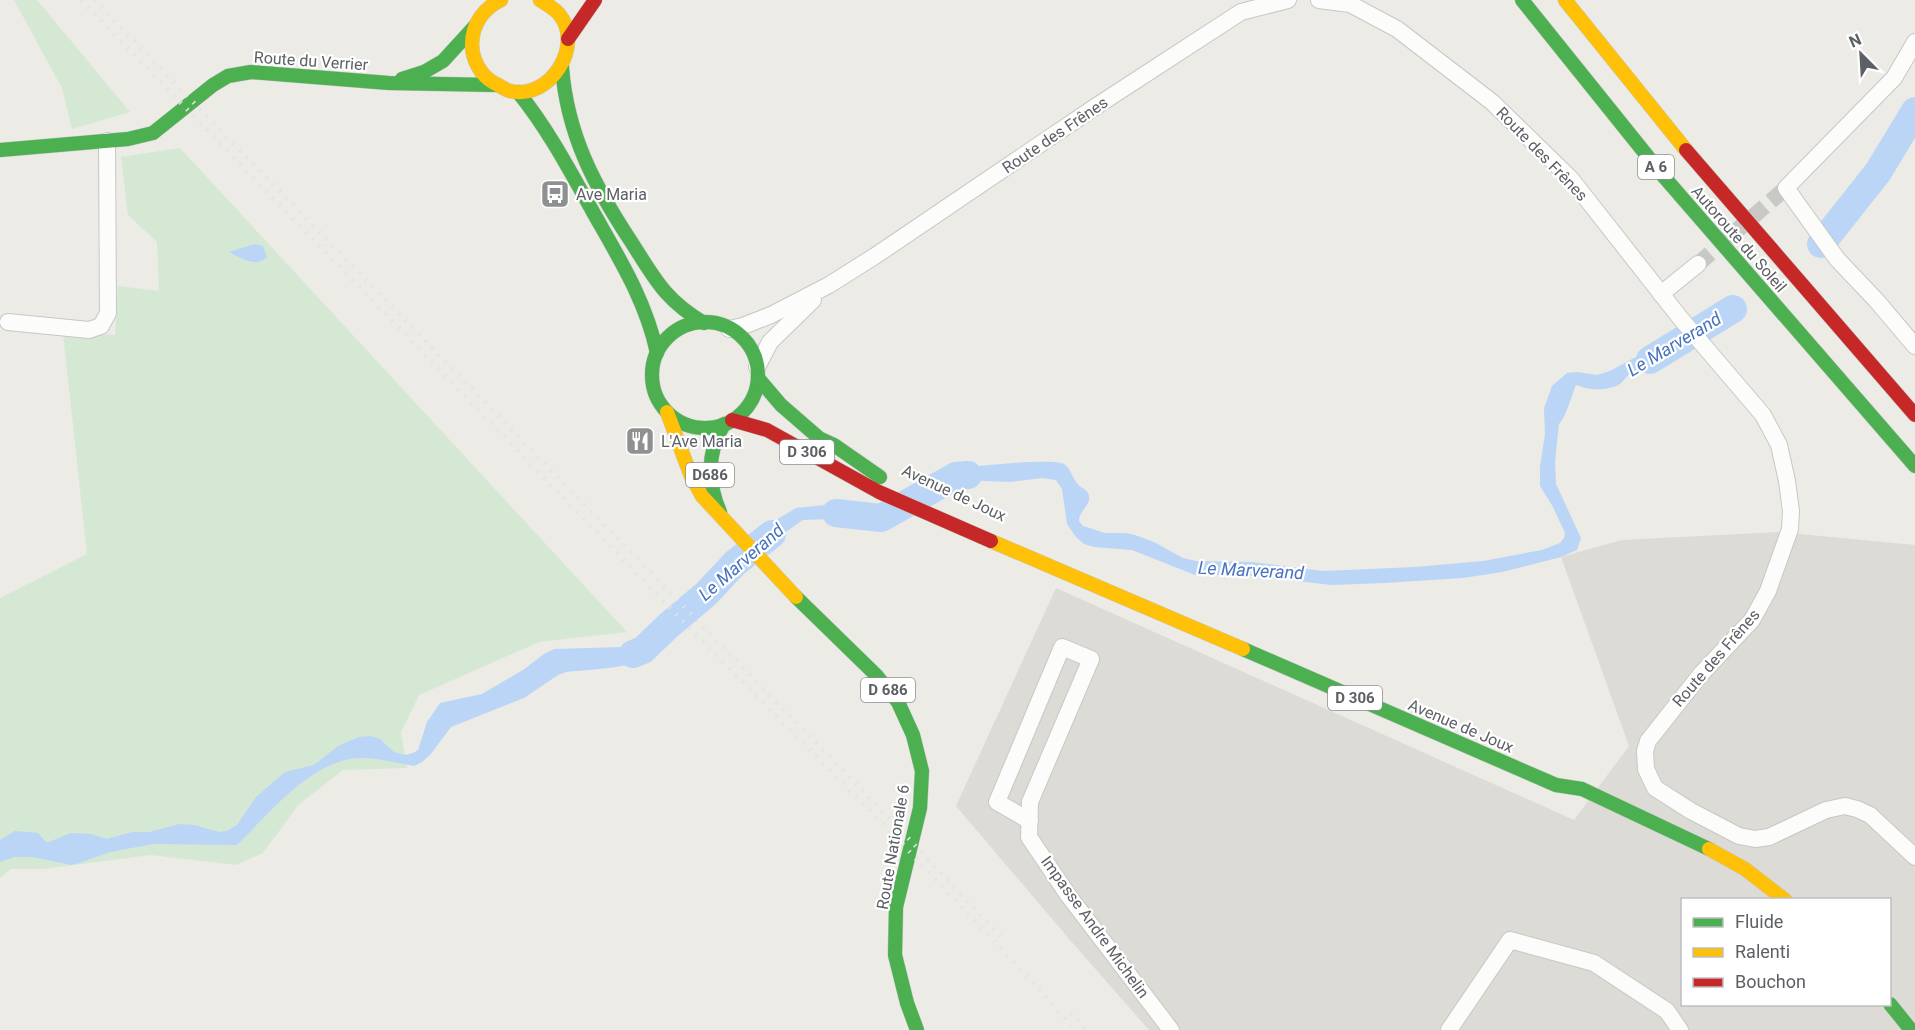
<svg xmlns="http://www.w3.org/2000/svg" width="1915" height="1030" font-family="Roboto,sans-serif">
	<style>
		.industrial { fill: #dcdbd6; fill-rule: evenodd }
		.green { fill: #d4e8d4 }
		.water { fill: #bad5f6 }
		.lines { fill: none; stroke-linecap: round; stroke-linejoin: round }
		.river { stroke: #bad5f6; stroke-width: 28 }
		.street-tunnel { stroke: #c8c8c6; stroke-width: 16; stroke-dasharray: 16 8; stroke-linecap: butt }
		.street-casing { stroke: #c7c7c7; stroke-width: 18 }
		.fast-casing { stroke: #c7c8c6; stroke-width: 15 }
		.slow-casing { stroke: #c7c8c6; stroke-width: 15 }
		.jam-casing { stroke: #c7c8c6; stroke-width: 15 }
		.street { stroke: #fcfcfb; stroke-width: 16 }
		.fast { stroke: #4caf50; stroke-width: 14 }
		.slow { stroke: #ffc107; stroke-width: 14 }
		.jam { stroke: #c62828; stroke-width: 14 }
		.rail { stroke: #e3e3e3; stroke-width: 4.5; stroke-dasharray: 1.5 8; stroke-linecap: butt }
		.labels { text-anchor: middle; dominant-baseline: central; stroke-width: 4.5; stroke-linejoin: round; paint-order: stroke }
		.shield { fill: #fff; stroke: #8d8f92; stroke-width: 1.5 }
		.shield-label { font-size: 15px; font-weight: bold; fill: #5c5f64 }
		.street-label { font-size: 16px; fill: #5c5f64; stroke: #fff }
		.poi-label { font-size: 16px; fill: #5c5f64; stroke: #fff; text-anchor: start }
		.water-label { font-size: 18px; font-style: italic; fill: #4873c1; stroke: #fff }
	</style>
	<rect width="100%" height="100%" fill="#ecebe6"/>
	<!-- industrial -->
	<path class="industrial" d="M1779,532L1915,545V1030H1149L1070,940L956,806L1056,588L1574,820L1629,746L1561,557L1622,540ZM1682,900H1890V1004H1682Z"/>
	<!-- green -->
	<g class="green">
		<path d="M14,0H37L130,112L72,129L62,88Z"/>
		<path d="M180,148L627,632L539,642L419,695L401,732L407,768L343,770L299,804L263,853L236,865L151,855L42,869H11L0,878V598L87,554L63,333L115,335L118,286L159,291L157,242L128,215L121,157Z"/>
	</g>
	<!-- water -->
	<g class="water">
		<path d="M254,244L263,246L267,257C257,268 240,258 229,252Z"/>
		<path d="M1719,307L1731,308C1735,322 1721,330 1709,335L1701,332C1696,319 1710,313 1719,307Z"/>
		<path d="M1671,338L1684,339C1681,357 1661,363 1645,369C1641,371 1635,371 1631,373C1621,380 1625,385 1609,388C1597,391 1587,389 1576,385C1572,395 1565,419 1559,424L1555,461L1556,484L1581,538L1577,550L1561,557L1502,572L1463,578L1384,583L1332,585L1244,575H1195L1132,550L1094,547L1084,544L1076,537L1067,524L1062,489L1056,480L1042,478L1010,482L962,480L950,488L945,496L921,484V479C934,479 944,472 957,469C972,466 1052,458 1064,464C1071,469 1072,477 1077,483C1080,488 1088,489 1089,496C1091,505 1079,511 1079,521L1083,526L1105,533H1126L1135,535L1154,542L1183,558L1196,561L1252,562L1323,571L1415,567L1483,561L1542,550L1560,543L1564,538L1565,533L1553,507L1540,486V467L1545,434L1544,408L1552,386L1567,373L1577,372L1597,375L1610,371Z"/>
		<path d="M825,505L867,510L872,512L874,518L860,523L828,519L803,520L764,547L754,533L796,508Z"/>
		<path d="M732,553L745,566L707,601L696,589Z"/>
		<path d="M659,626L671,639C646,670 602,668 566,672L558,675L524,698L451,727L430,755L422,762L414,766C397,763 376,757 359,758C311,760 269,814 237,845L153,844L110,852L79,863L71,865L33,857H14L0,862V840L15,831L38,833L46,842H49L71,833L91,834L107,839L132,832H150L179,824L194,825L219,832L227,831L237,825L256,797L285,772L314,765L338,746L359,737L371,736L380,739L394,752L405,755L413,753L418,750L427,722L440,703L482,694L523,670L544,654L554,649L623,647L644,640Z"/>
	</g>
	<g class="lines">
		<!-- river -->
		<g class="river">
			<path d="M1821,244L1878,172L1915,111"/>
			<path d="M1650,360L1733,309"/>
			<path d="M836,513L881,518L956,476L968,475"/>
			<path d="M633,654L643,650L669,625L706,594L735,563L772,534"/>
		</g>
		<!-- street-tunnel -->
		<path class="street-tunnel" d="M1698,264L1786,188"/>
		<!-- street casing -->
		<g class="street-casing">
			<g id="street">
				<path d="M1319,0L1350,4L1397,29L1492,102L1571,179L1681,319L1763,415L1779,445L1787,481L1791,511L1790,529L1768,591L1752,620L1701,674L1648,741L1645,751L1646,769L1655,788L1691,811L1739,836L1755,839L1769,837L1826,810L1845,806L1857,809L1870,815L1915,857"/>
				<path d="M1915,42L1894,78L1786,188L1837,259L1876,300L1915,346"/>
				<path d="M1661,294L1698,264"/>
				<path d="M8,322L89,330L101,326L108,313L107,141"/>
				<path d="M729,329L743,326L771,315L829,285L875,256L1095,107L1241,12L1288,0"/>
				<path d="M757,367L770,342L813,300"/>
				<path d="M1030,821L997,802L1062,647L1091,659L1030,802L1029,837L1068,895L1171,1030"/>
				<path d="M1449,1030L1510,940L1594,963L1667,1011L1680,1030"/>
			</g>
		</g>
		<!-- fast casing -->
		<g class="fast-casing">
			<g id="fast">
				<path d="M1522,0L1665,178L1915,466"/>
				<path d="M562,67C567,135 595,187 632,243C655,279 665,300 704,323"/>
				<path d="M402,79L424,72L443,61L476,25"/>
				<path d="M518,92C548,129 570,171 593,212C619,258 646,301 657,353"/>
				<path d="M0,150L128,139L153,133L213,85L228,76L251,72L389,83L495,85"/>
				<circle cx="705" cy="375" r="53"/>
				<path d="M758,378L781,405L819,438L834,445L880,477"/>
				<path d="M720,512C707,482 707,452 724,424"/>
				<path d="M796,597L876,675L898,702L913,735L922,771L920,808L896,907L895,955L907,1003L917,1030"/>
				<path d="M1243,649L1556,785L1582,789L1709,849"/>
				<path d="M1890,1004L1911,1030"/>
			</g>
		</g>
		<!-- slow casing -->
		<g class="slow-casing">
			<g id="slow">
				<path d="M501,0C484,8 472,24 472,44C472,59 480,75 494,83C499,85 505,90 510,91C550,101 585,45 559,14C554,8 546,4 540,0"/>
				<path d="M1565,0L1686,150"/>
				<path d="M667,412L691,476L702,496L796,597"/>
				<path d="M991,541L1243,649"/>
				<path d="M1709,849L1745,869L1785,900"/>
			</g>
		</g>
		<!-- jam casing -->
		<g class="jam-casing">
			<g id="jam">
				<path d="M568,39L595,0"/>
				<path d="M1686,150L1915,415"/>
				<path d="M732,420L767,430L879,492L991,541"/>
			</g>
		</g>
		<!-- street -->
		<use href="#street" class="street"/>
		<!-- fast -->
		<use href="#fast" class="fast"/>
		<!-- slow -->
		<use href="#slow" class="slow"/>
		<!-- jam -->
		<use href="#jam" class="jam"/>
		<!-- rail -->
		<g class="rail">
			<path d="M81,0L698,637L889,830L1048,999L1074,1030"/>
			<path d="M94,0L895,824L1004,940"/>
			<path d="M1071,1013L1086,1030"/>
		</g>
	</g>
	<!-- icons -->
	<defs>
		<g id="bus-square" transform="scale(1.5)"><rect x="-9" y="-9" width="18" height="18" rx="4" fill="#8e9092" stroke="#fff"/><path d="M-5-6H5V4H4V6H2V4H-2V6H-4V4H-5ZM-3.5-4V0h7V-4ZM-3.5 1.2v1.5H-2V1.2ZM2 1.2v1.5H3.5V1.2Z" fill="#fff"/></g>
		<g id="restaurant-square" transform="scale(1.5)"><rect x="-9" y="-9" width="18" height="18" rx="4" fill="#8e9092" stroke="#fff"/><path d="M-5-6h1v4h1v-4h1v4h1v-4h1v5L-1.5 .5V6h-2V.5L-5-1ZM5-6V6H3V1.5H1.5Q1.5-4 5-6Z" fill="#fff"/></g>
	</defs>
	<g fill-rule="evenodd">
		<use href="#bus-square" x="555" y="194"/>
		<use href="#restaurant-square" x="640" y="441"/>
	</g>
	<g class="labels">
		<!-- shield labels -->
		<g class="shield">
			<rect x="1638" y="155" width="36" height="24" rx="4.5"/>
			<rect x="780" y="440" width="54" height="24" rx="4.5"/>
			<rect x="686" y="463" width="48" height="24" rx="4.5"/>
			<rect x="861" y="678" width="54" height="24" rx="4.5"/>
			<rect x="1328" y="686" width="54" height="24" rx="4.5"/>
		</g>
		<g class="shield-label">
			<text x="1656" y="167">A 6</text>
			<text x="807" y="452">D 306</text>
			<text x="710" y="475">D686</text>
			<text x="888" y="690">D 686</text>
			<text x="1355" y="698">D 306</text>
		</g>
		<!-- street labels -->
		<g class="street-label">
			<text transform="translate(311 61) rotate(4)">Route du Verrier</text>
			<text transform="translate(1055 135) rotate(-34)">Route des Frênes</text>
			<text transform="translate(1542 154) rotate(46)">Route des Frênes</text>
			<text transform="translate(1739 239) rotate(49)">Autoroute du Soleil</text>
			<text transform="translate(954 493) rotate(25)">Avenue de Joux</text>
			<text transform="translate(1716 658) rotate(-49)">Route des Frênes</text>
			<text transform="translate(1461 726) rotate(23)">Avenue de Joux</text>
			<text transform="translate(893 847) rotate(-80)">Route Nationale 6</text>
			<text transform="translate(1095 927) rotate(54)">Impasse Andre Michelin</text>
		</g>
		<!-- poi labels -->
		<g class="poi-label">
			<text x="576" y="194">Ave Maria</text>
			<text x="661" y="441">L'Ave Maria</text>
		</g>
		<!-- water labels -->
		<g class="water-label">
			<text transform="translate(1674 344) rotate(-31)">Le Marverand</text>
			<text transform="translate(741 562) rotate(-41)">Le Marverand</text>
			<text transform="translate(1251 570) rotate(3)">Le Marverand</text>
		</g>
	</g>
	<!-- legend -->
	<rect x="1681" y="898" width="210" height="108" fill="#ffffff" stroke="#bebfc1" stroke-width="1.5"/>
	<rect x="1693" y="918" width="30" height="9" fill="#4caf50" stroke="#bebfc1" stroke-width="1.5"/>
	<text x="1735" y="928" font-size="18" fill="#5c5f64">Fluide</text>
	<rect x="1693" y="948" width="30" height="9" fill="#ffc107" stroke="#bebfc1" stroke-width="1.5"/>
	<text x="1735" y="958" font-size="18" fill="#5c5f64">Ralenti</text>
	<rect x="1693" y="978" width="30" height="9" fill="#c62828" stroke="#bebfc1" stroke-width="1.5"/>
	<text x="1735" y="988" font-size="18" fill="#5c5f64">Bouchon</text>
	<!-- north arrow -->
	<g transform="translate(1861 54) rotate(336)" stroke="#ffffff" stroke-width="4.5" paint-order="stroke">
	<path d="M0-4.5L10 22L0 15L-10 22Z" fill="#5c5f64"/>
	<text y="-9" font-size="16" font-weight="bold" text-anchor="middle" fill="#5c5f64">N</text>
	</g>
</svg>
